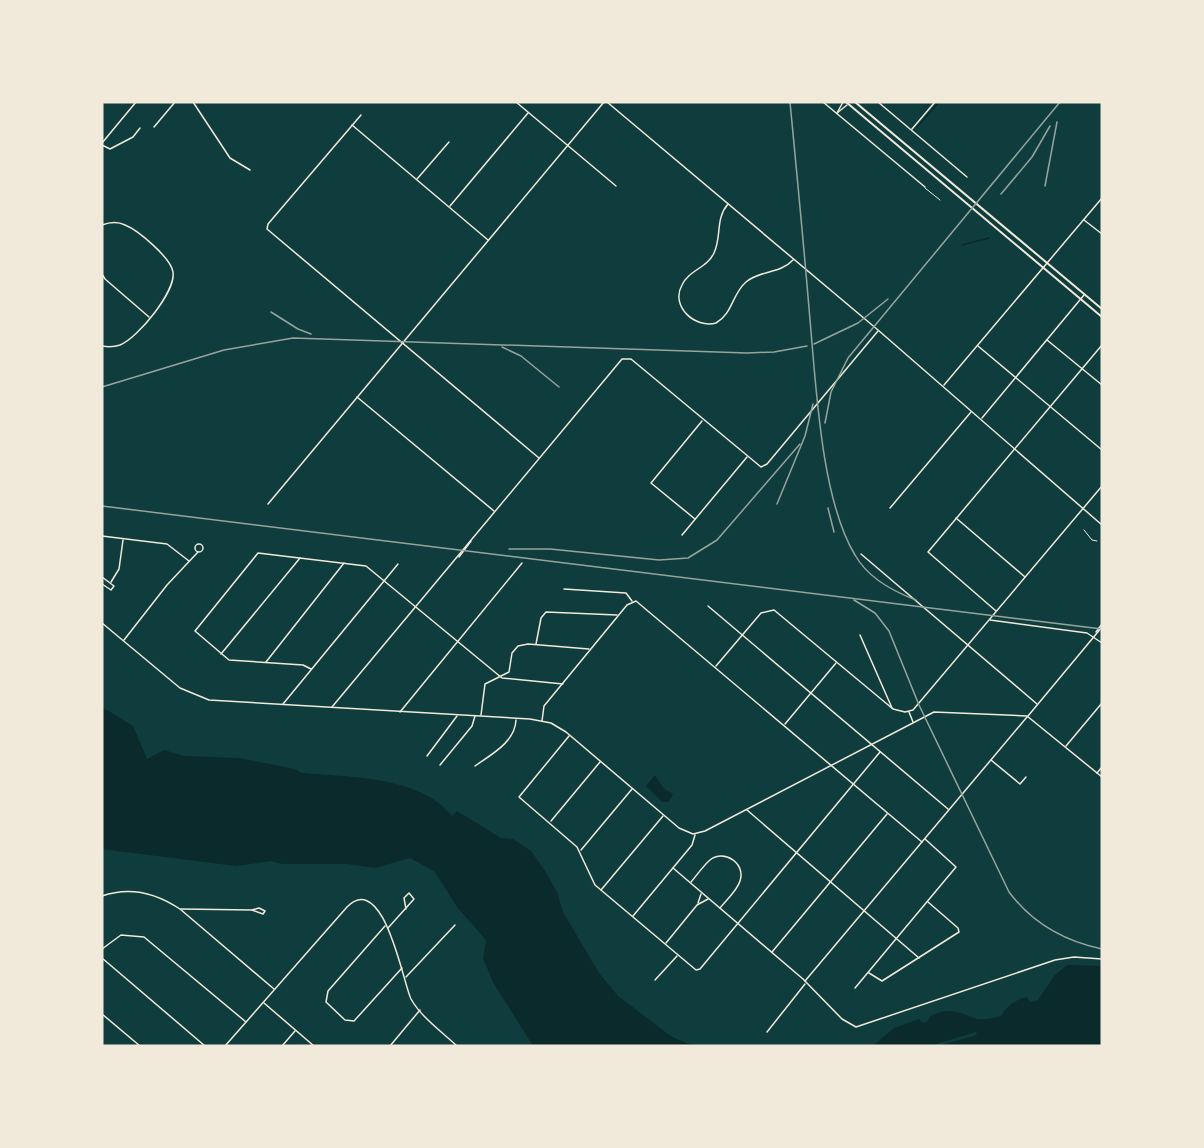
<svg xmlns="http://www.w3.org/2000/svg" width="1204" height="1148" font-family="'Roboto Serif',serif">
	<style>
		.water { fill: #0a2a2b }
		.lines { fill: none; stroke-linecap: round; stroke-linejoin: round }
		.stream { stroke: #0a2a2b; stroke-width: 1.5 }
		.service { stroke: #f1e9da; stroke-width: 1 }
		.minor { stroke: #f1e9da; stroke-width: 1.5 }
		.tertiary { stroke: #f1e9da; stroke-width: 1.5 }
		.secondary { stroke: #f1e9da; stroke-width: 1.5 }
		.primary { stroke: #f1e9da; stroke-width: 2 }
		.rail { stroke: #97a49c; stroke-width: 1.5 }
	</style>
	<rect width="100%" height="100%" fill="#0f3d3e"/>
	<!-- water -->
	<g class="water">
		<path d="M102,707L133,726L147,759L164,750L184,756L239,758L295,769L301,773C348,777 421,776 452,816L457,811L501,838L513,839L531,851L545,871L557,892L563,912L599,973L618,996L672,1037L694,1046H533L493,982L483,958L486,940L457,907L435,872L410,858L375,868L347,864H282L271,861L236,866L102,849Z"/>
		<path d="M655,775L663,788L673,794L669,802H662L646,786Z"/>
		<path d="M1067,965L1102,966V1046H937L974,1036L977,1034L976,1032L930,1046H873L894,1028L919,1019L923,1023L928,1021L929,1017C947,1007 956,1011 974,1018C981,1021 993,1018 1001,1016C1006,1007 1016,999 1027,997L1030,1002L1038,1000L1055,975Z"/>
	</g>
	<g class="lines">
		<!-- stream -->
		<g class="stream">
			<path d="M917,127L939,102"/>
			<path d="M962,245L989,238"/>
		</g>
		<!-- service -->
		<g class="service">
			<path d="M925,188L940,200"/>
			<path d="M1084,530L1092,540L1097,541"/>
		</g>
		<!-- minor -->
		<g class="minor">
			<path d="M193,102L230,158L250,170"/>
			<path d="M516,102L616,186"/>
			<path d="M823,102L925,187"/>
			<path d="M878,102L967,177"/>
			<path d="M837,113L847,105"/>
			<path d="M837,113L843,102"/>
			<path d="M361,115L268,224L267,229L539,458"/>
			<path d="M352,125L488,240"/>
			<path d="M154,127L175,102"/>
			<path d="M912,129L935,102"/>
			<path d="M102,145L110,149L133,137L140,128"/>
			<path d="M417,179L449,142"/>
			<path d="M728,204C715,219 722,236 714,253C707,268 689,270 682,285C670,306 695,329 716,323C733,313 732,294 746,282C760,270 780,274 793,260"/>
			<path d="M450,206L528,113"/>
			<path d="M1084,220L1102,234"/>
			<path d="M102,225C110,222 117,221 125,225C138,230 171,258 173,272C176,291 138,338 120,345C114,347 108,347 102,346"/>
			<path d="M102,274L105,279L149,317"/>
			<path d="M1047,340L1102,385"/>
			<path d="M978,346L1102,450"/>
			<path d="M357,397L494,511"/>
			<path d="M982,418L1084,295"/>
			<path d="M268,504L604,102"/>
			<path d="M890,508L971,412"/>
			<path d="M956,518L1025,577"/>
			<path d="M695,519L651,483L702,421"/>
			<path d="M682,535L747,457"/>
			<path d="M102,536L167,544L189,561"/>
			<circle cx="199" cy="548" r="4"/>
			<path d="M861,554L1037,704"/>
			<path d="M459,557L471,541"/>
			<path d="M102,577L114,586L111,590L102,584"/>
			<path d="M111,582L119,569L123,540"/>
			<path d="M564,589L626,593L632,601"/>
			<path d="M708,606L948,809"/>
			<path d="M996,611L928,552L1102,345"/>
			<path d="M990,620L1087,633L1102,643"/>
			<path d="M860,635L892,708"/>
			<path d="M124,640L167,585L198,552"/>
			<path d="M536,644L541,618L546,612L617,615"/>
			<path d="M221,654L300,558"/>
			<path d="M266,662L344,563"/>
			<path d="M716,666L761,613L774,610L893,709L905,712L913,710L1102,486"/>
			<path d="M311,669L303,665L229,660L195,631L258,553L366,566L502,678L563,684"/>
			<path d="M283,704L398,564"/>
			<path d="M332,707L622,359H631L761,467L767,464L878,331"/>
			<path d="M400,712L522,563"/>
			<path d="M909,712L913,722"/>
			<path d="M481,715L485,684L509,672L512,653L518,646L528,644L589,649"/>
			<path d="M542,721L544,706L627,605L636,601L922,842"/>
			<path d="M785,724L836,663"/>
			<path d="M569,736L519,797L577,847L595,885L696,970L700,969L880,752"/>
			<path d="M1066,746L1102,703"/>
			<path d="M427,756L457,716"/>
			<path d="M991,760L1020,784L1026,777"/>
			<path d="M440,765L472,726L475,716"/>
			<path d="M475,766C492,754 515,742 516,720"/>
			<path d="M1097,773L1102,767"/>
			<path d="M747,810L919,958"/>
			<path d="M551,821L600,762"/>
			<path d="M581,850L632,789"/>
			<path d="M673,868L803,979L842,1019L856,1027L1055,960L1074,957L1102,959"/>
			<path d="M691,882C697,875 703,866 710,860C724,849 746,863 740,881C737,891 726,900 720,908"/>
			<path d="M601,890L663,816"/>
			<path d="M102,896C130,886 156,893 180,909L274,989"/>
			<path d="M698,903L701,894"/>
			<path d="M259,908L265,911L263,914L252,910Z"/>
			<path d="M181,909L252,910"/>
			<path d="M633,916L692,845L695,835"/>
			<path d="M385,926L328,991L326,1002L345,1020L354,1021L402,968"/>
			<path d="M388,928L414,899L409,893L404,898L406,909"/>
			<path d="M666,943L697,905L708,899"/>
			<path d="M102,949L121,935L144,937L246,1022"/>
			<path d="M772,952L887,814"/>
			<path d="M102,958L205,1046"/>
			<path d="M869,973L882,981L959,932L958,928L928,902"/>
			<path d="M406,977L455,925"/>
			<path d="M655,980L677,956"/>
			<path d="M805,981L1027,717"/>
			<path d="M855,988L956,867L925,839"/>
			<path d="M264,1003L314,1046"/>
			<path d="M102,1014L140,1046"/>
			<path d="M767,1032L805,984"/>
			<path d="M225,1046L347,907C384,870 403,983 411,999C421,1017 442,1032 457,1046"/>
			<path d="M282,1046L295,1031"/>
			<path d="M390,1046L420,1010"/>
		</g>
		<!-- tertiary -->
		<g class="tertiary">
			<path d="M607,102L878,330L1102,525"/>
			<path d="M944,385L1102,198"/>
		</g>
		<!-- secondary -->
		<g class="secondary">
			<path d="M102,143L136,102"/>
			<path d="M102,623L180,688L209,700L530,719L551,723L566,732L679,828L693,834L705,831L934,712L1027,716L1102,777"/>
			<path d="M1096,632L1102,624"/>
			<path d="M1028,716L1102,627"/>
		</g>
		<!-- primary -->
		<g class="primary">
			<path d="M846,102L1102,317"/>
			<path d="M855,102L1102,309"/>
		</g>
		<!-- rail -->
		<g class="rail">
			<path d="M790,102C797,175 804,247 810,320C816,385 821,499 855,555C868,578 892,591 916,600"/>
			<path d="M1045,186L1057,122"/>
			<path d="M1001,194L1032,157L1050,126"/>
			<path d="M271,312L298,329L311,334"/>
			<path d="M814,344L858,323L888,299"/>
			<path d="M502,347L521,356L559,387"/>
			<path d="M102,387L224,350L293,338L747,353L774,352L807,346"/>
			<path d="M825,423L831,392L848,358L1060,102"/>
			<path d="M777,504L805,436L813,404"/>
			<path d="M102,506L1102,629"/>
			<path d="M828,508L834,532"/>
			<path d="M509,549H550L659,560L688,558L717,540L800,444"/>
			<path d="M854,600L875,613L889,631L919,705L1009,892C1033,924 1064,941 1102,949"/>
		</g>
	</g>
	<!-- border -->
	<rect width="1204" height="1148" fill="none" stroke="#f1e9da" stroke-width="207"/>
</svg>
